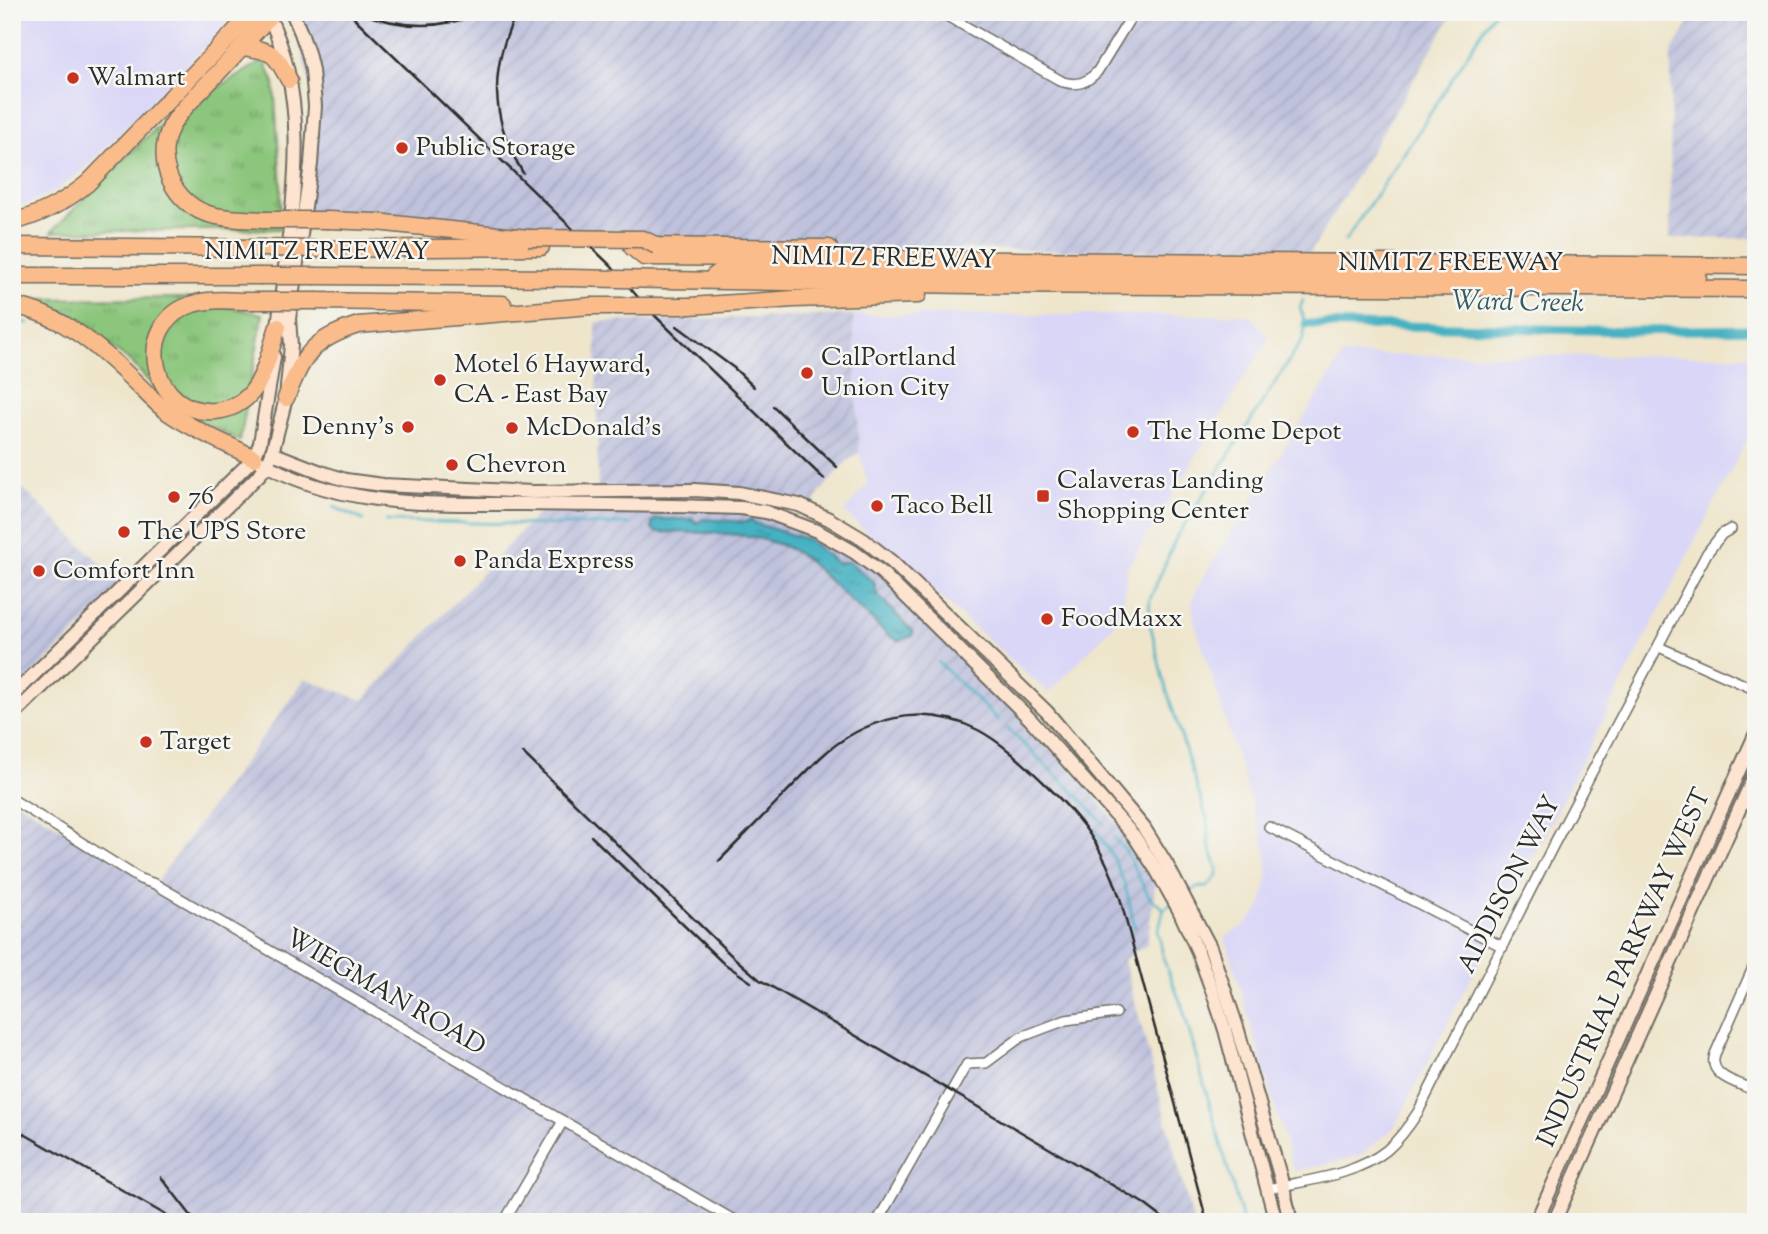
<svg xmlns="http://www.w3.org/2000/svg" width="1768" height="1234" font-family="'Sorts Mill Goudy',serif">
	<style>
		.built { fill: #d9d6f7 }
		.industrial { fill: url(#industrial-furrows) }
		.grass { fill: url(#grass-tufts); stroke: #5b7853; stroke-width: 2 }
		.water { fill: url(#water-ripples); stroke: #386e76; stroke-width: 2 }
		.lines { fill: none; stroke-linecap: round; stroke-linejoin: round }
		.stream { stroke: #45b1c2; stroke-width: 2.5 }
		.canal { stroke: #45b1c2; stroke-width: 9 }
		.street-casing { stroke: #6f6c63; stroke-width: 12 }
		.secondary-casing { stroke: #6f6c63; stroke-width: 16 }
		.highway-casing { stroke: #6f6c63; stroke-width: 19 }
		.street { stroke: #fff; stroke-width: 9 }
		.secondary { stroke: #fde4d1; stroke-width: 12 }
		.highway { stroke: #fabc8b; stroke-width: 16 }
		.rail { stroke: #2b2b2b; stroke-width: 2.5 }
		.highway-bridge-casing { stroke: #6f6c63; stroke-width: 19; stroke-linecap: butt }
		.highway-bridge { stroke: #fabc8b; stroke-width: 16 }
		.poi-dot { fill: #c8321e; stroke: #f6f6f2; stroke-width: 2.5 }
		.labels { text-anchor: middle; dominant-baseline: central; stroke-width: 5; stroke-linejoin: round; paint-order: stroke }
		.poi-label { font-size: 26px; fill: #2b2b2b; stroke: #f6f6f2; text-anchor: start }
		.street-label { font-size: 26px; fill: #2b2b2b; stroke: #f6f6f2 }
		.water-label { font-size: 28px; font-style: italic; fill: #345a60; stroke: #f6f6f2 }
	</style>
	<defs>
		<pattern id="industrial-furrows" width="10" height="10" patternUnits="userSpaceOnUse" patternTransform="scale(1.75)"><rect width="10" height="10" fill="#c0c2dd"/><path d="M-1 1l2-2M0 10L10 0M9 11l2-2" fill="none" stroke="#a5a7be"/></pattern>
		<pattern id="grass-tufts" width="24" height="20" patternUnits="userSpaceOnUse" patternTransform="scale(1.75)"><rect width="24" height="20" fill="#8bc67b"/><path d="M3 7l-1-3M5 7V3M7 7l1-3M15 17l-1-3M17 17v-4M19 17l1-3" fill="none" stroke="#72a165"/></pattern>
		<pattern id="water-ripples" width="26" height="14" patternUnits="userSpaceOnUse" patternTransform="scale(1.75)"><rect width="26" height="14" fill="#45b1c2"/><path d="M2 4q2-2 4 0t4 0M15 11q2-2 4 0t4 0" fill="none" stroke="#3a909e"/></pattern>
	</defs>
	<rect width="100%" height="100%" fill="#f6f6f2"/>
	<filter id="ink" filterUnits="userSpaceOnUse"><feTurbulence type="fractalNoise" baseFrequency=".0143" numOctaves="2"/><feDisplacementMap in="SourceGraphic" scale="14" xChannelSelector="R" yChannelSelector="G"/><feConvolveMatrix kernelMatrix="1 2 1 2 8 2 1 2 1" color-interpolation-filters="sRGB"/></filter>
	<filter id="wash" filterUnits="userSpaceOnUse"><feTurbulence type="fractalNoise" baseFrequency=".00686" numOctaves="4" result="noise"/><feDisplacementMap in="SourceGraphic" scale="28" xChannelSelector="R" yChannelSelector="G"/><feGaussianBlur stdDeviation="1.57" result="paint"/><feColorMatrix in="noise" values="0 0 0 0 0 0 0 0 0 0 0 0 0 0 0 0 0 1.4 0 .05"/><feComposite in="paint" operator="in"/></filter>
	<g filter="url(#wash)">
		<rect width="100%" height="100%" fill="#eee5cb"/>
		<!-- built -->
		<g class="built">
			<path d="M12,12H230L223,28L83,170L57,190L29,203L12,207Z"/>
			<path d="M853,315H1250L1269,338L1127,568L1123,615L1049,693L844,512L868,484L859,452Z"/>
			<path d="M1343,355L1756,356V422L1394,1128L1359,1156L1294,1171L1225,937L1245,925L1260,908L1268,879L1266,851L1193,616L1192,601L1197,588Z"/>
		</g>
		<!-- industrial -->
		<g class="industrial">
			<path d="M292,12H1454L1310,253L657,246L303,220L315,106Z"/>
			<path d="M1696,12H1756V238L1670,239L1671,53Z"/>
			<path d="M853,315L859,452L844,464L820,492L811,510L766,497L598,492L596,322Z"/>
			<path d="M12,478L123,585L12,696Z"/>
			<path d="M547,504L741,508L817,531L881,572L1030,719L1157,871L1147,944L1124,960L1193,1222H12V799L155,884L305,679L363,700Z"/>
		</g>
		<!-- grass -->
		<g class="grass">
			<path d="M264,60L274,83L281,186L280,229L51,232L160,123Z"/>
			<path d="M186,298L263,314L240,441L173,408L131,362L67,315L28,299Z"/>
		</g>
		<!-- water -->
		<path class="water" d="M657,519H693L696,522H699L703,519L747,522L750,519L752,520L754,523L809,540L838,564L848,561L874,582L877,594L913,632L912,636L899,641L889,636L805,558C764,529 704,533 656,532L652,529V522Z"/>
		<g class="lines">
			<!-- stream -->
			<g class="stream">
				<path d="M1345,241L1423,125L1494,12"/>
				<path d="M12,321L28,323"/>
				<path d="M334,507L363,520"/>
				<path d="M386,521L559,525L629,524"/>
				<path d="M1136,623L1149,619"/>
				<path d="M938,662L999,721"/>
				<path d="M1007,728L1083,801L1104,824"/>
				<path d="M1095,829L1113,857L1125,885L1135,928"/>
				<path d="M1114,838L1125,850L1149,897L1164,909"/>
				<path d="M1186,893L1198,887H1207L1216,877L1218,871L1209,845L1207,819L1162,675L1149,619L1150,599L1177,536L1303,339L1306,324L1300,308L1303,300"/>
				<path d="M1172,903L1164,909L1158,931L1164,961L1182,1006L1243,1222"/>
			</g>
			<!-- canal -->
			<path class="canal" d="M1306,324L1633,331L1756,329"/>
		</g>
	</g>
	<g filter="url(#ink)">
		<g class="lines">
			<!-- street casing -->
			<g class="street-casing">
				<g id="street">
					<path d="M940,12L1063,82C1078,86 1086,83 1097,72L1134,12"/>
					<path d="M1659,647L1756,690"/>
					<path d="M12,799L140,879L155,884L737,1222"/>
					<path d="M1269,827L1503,947"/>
					<path d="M1756,961L1715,1054C1707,1077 1739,1083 1756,1091"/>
					<path d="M1268,1189C1307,1180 1355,1176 1387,1150C1400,1139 1409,1126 1418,1112L1552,848L1707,553L1722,534L1731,529"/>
					<path d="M504,1222L563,1121"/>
					<path d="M877,1222L967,1064L986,1063L1021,1037L1066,1020L1116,1013"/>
				</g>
			</g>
			<!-- secondary casing -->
			<g class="secondary-casing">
				<g id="secondary">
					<path d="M267,13C307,90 297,183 285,266C282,289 280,312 277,335"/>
					<path d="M272,453L321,472L346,480L383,485L533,492L695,490L739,493L799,505L829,519L864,540L892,562L1047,712L1144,828L1167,865L1210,947L1237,1027L1283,1186L1291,1222"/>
					<path d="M254,458C338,509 431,504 525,504C586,505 647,505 708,507L741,508L766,512L817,531L854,552L881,572L1030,719L1134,836L1157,871L1179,910L1198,952L1213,993L1225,1030L1276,1222"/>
					<path d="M12,696L254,458L260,443L274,357"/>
					<path d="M12,716L260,474L267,465L272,453L286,398L291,345L289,319L311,164L315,106L312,70L308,53L301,33L292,12"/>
					<path d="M1536,1222L1756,733"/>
					<path d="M1554,1222L1756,772"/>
				</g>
			</g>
			<!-- highway casing -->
			<g class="highway-casing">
				<g id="highway">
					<path d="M243,47C273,51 275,53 289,80"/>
					<path d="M264,220C244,219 223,219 205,213C169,199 152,153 175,120C185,105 199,93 211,80C231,59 250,38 269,17"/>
					<path d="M328,220L376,222L528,238"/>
					<path d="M12,222C41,215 65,202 88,183L242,24L252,12"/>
					<path d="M12,246L261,248"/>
					<path d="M645,246L829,248"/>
					<path d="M632,247L644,257L1756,266"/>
					<path d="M318,249L541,247"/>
					<path d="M12,276H259"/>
					<path d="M316,276L571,278"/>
					<path d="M714,276L721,271H741L1698,278"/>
					<path d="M666,280L970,285L1756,289"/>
					<path d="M252,301C233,301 211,298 193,304C131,323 151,416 215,411C229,410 243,403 252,392C265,376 271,347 278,327"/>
					<path d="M317,301L503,304"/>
					<path d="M12,305C63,315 97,345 133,380C145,391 156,404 169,413C195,431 226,443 254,458"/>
					<path d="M690,306L794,299L918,295"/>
					<path d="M286,398C304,354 312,340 358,325L591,306"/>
				</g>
			</g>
			<!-- street -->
			<use href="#street" class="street"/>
			<!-- secondary -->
			<use href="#secondary" class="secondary"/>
			<!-- highway -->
			<use href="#highway" class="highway"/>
			<!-- rail -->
			<g class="rail">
				<path d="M348,12L611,266L649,310L824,479"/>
				<path d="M359,12C401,29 442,30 483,12"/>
				<path d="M517,12C489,68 490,119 523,173"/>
				<path d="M677,326L734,368L754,387"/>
				<path d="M773,406L837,467"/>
				<path d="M523,753L732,956L760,980L1143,1203L1168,1222"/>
				<path d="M591,836L722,962L751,982"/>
				<path d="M719,861L820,758C864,717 923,702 978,730C1001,742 1022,762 1041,780C1080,817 1103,845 1120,898L1207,1222"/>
				<path d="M12,1127L178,1222"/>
				<path d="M161,1177L196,1222"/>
			</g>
			<!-- highway-bridge casing -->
			<g class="highway-bridge-casing">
				<g id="highway-bridge">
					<path d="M264,220H328"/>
					<path d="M528,238L643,239L657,246"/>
					<path d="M261,248L318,249"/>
					<path d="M259,276H316"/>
					<path d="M571,278L666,280"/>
					<path d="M252,301H317"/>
					<path d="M591,306H690"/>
				</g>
			</g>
			<!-- highway-bridge -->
			<use href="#highway-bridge" class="highway-bridge"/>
		</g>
	</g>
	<!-- markers -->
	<g class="poi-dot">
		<circle cx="73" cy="78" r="7"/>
		<circle cx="402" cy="148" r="7"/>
		<circle cx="807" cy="373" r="7"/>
		<circle cx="440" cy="380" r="7"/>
		<circle cx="408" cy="427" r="7"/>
		<circle cx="512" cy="428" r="7"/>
		<circle cx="1133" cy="432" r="7"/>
		<circle cx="452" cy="465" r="7"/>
		<rect x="1036" y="489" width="14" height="14" rx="3.5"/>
		<circle cx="174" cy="497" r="7"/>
		<circle cx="877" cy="506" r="7"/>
		<circle cx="124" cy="532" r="7"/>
		<circle cx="460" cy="561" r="7"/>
		<circle cx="39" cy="571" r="7"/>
		<circle cx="1047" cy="619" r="7"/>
		<circle cx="146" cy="742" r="7"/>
	</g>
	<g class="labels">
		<!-- poi labels -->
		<g class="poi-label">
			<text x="87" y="78">Walmart</text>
			<text x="416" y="148">Public Storage</text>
			<text x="821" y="358">CalPortland<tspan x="821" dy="30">Union City</tspan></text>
			<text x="454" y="365">Motel 6 Hayward,<tspan x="454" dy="30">CA - East Bay</tspan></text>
			<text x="394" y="427" text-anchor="end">Denny's</text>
			<text x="526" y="428">McDonald's</text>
			<text x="1147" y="432">The Home Depot</text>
			<text x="466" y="465">Chevron</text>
			<text x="1057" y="481">Calaveras Landing<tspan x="1057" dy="30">Shopping Center</tspan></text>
			<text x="188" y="497">76</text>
			<text x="891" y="506">Taco Bell</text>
			<text x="138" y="532">The UPS Store</text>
			<text x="474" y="561">Panda Express</text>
			<text x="53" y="571">Comfort Inn</text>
			<text x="1061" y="619">FoodMaxx</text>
			<text x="160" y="742">Target</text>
		</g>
		<!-- street labels -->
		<g class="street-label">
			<text x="317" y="252">NIMITZ FREEWAY</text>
			<text transform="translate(884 259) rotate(1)">NIMITZ FREEWAY</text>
			<text x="1451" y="263">NIMITZ FREEWAY</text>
			<text transform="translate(1510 885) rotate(-63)">ADDISON WAY</text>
			<text transform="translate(1625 968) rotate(-66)">INDUSTRIAL PARKWAY WEST</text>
			<text transform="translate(385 993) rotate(30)">WIEGMAN ROAD</text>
		</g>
		<!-- water labels -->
		<g class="water-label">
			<text transform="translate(1518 303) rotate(1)">Ward Creek</text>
		</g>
	</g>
	<!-- margin -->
	<rect width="1768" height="1234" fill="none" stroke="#f6f6f2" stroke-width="42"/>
</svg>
